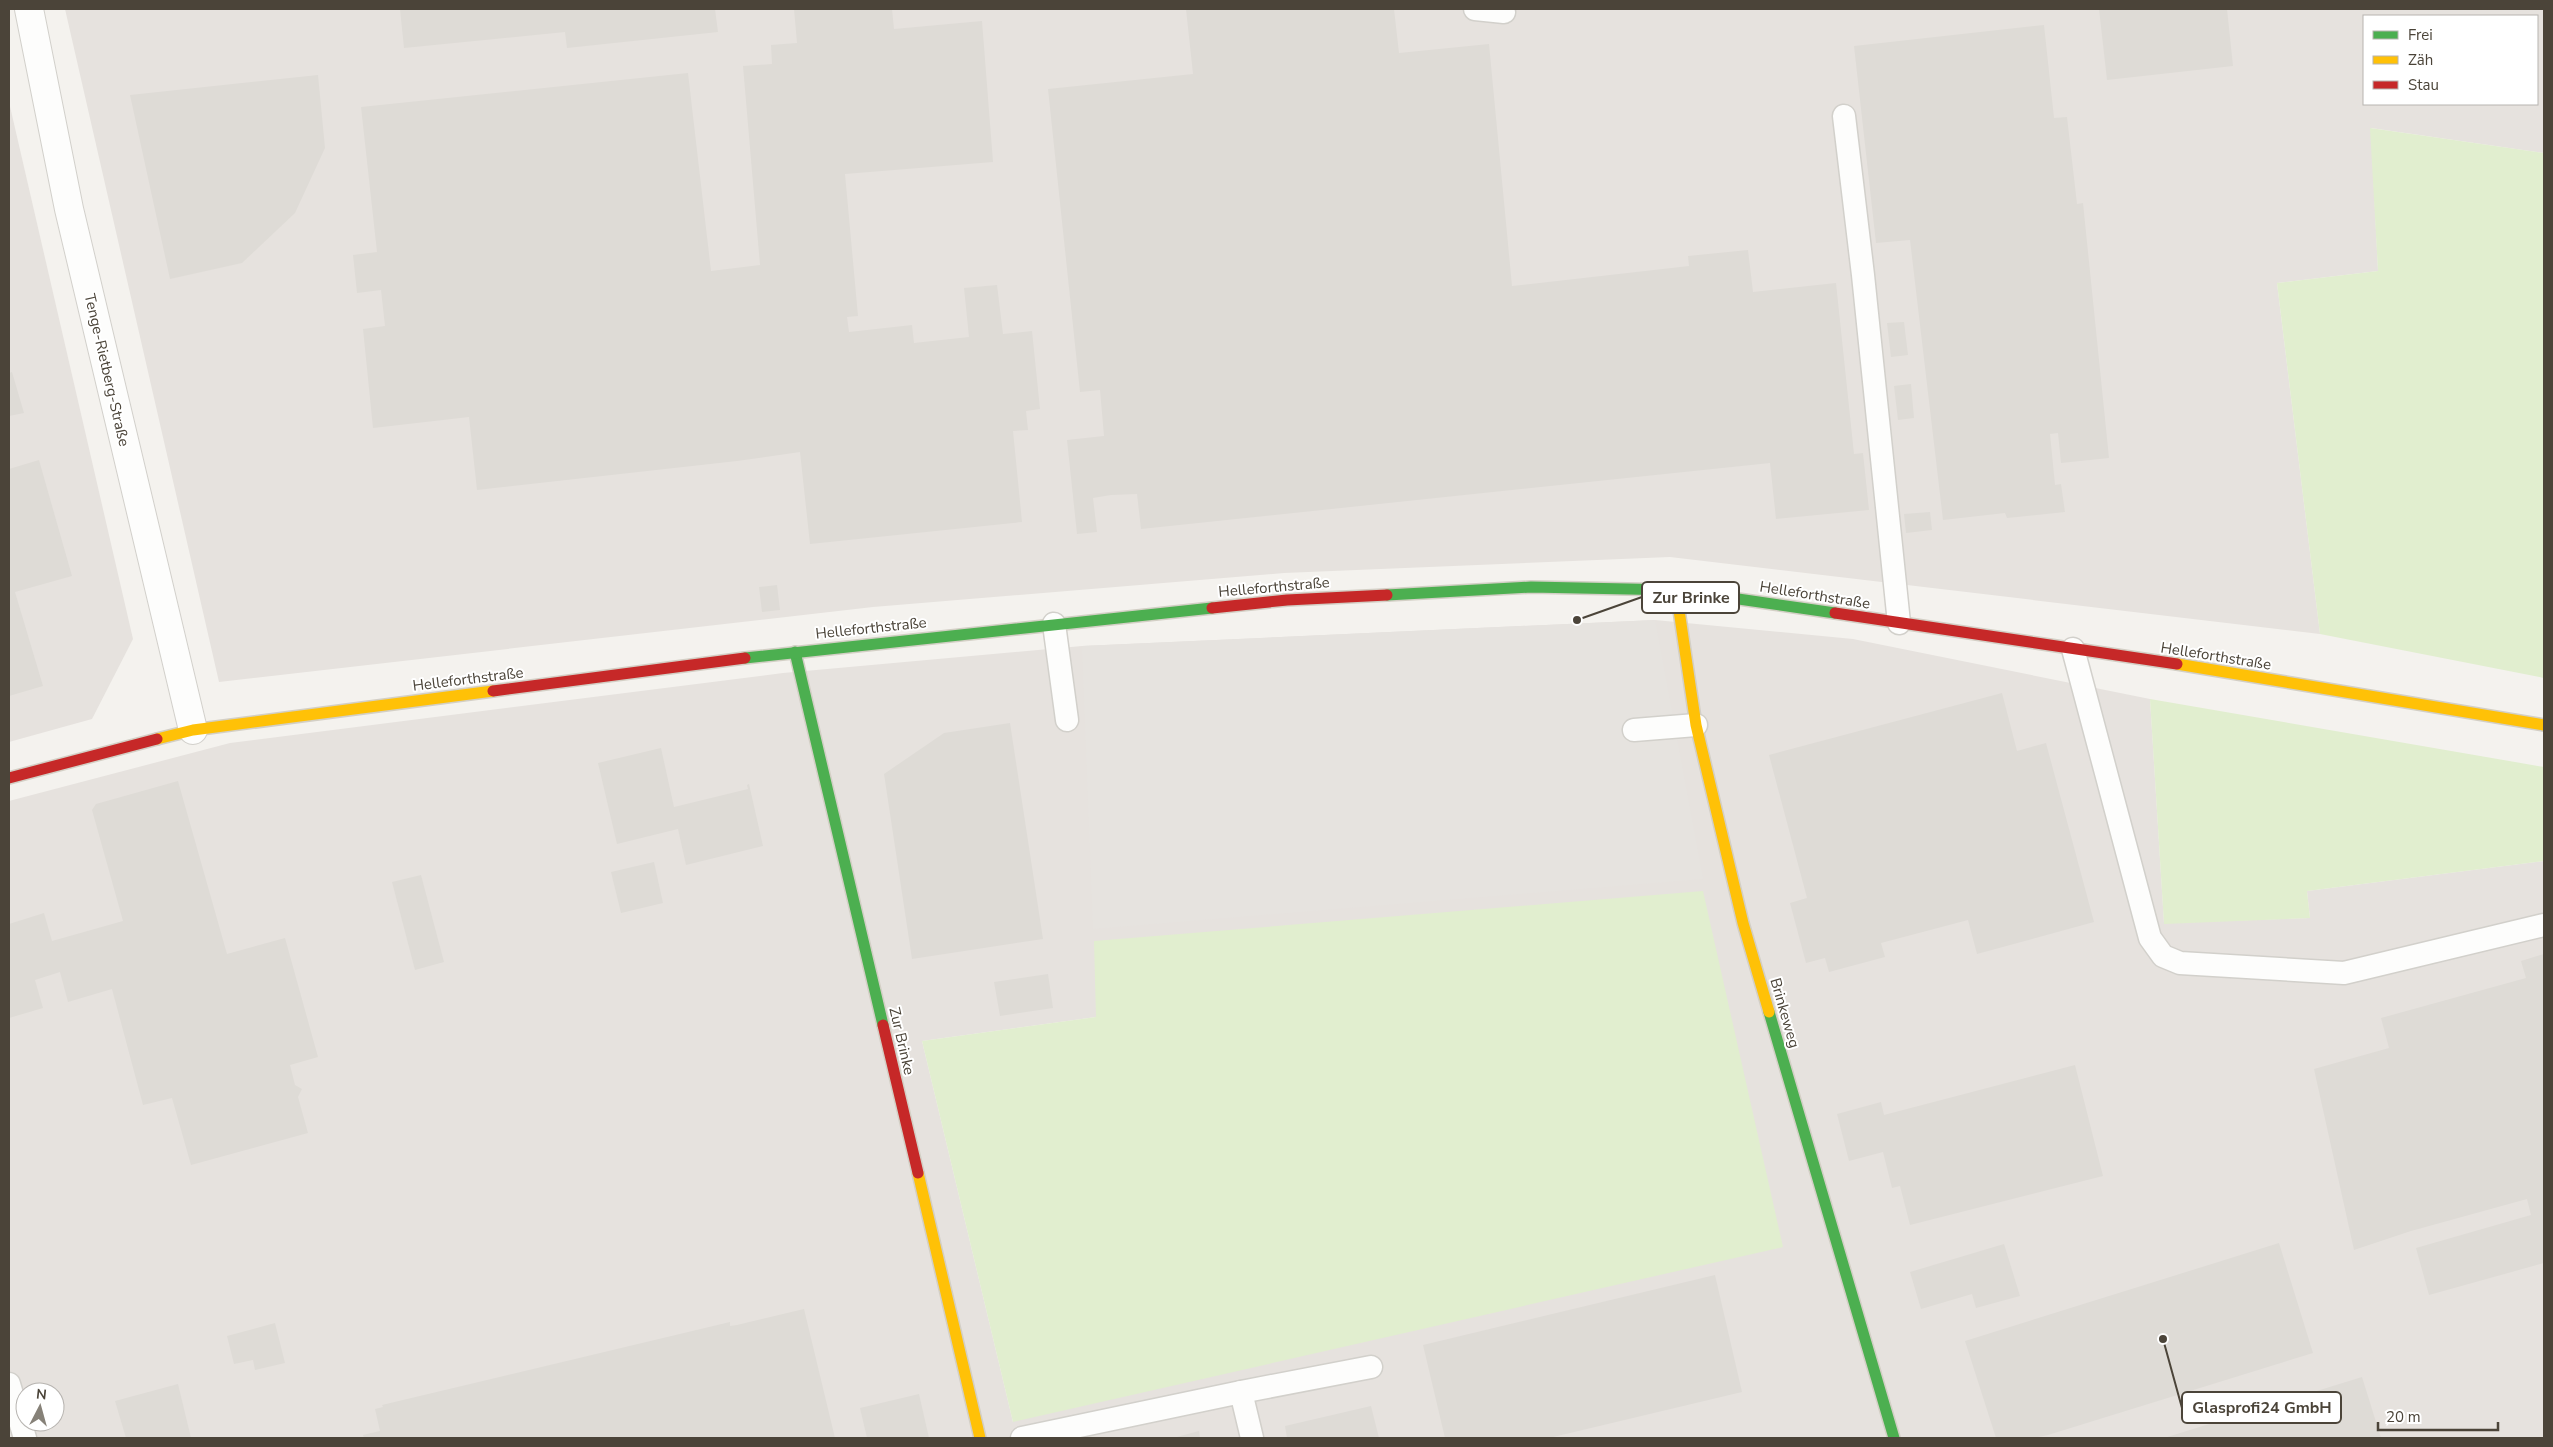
<svg xmlns="http://www.w3.org/2000/svg" width="2553" height="1447" font-family="'Nunito Sans',sans-serif">
	<style>
		.industrial { fill: #e6e2de; fill-rule: evenodd }
		.green { fill: #e1eecf }
		.parking { fill: #e6e3df }
		.building { fill: #dedbd6 }
		.lines { fill: none; stroke-linecap: round; stroke-linejoin: round }
		.lane-casing { stroke: #d2d0cb; stroke-width: 25 }
		.street-casing { stroke: #d2d0cb; stroke-width: 30 }
		.fast-casing { stroke: #d3cfc5; stroke-width: 14 }
		.slow-casing { stroke: #d3cfc5; stroke-width: 14 }
		.jam-casing { stroke: #d3cfc5; stroke-width: 14 }
		.lane { stroke: #fdfdfc; stroke-width: 22 }
		.street { stroke: #fdfdfc; stroke-width: 28 }
		.fast { stroke: #4caf50; stroke-width: 11 }
		.slow { stroke: #ffc107; stroke-width: 11 }
		.jam { stroke: #c62828; stroke-width: 11 }
		.labels { text-anchor: middle; dominant-baseline: central; stroke-width: 4; stroke-linejoin: round; paint-order: stroke }
		.street-label { font-size: 15px; fill: #4b4439; stroke: #fff }
		.leader { fill: none; stroke: #4b4439; stroke-width: 2 }
		.callout-dot { fill: #4b4439; stroke: #fff; stroke-width: 2 }
		.callout { fill: #fff; stroke: #4b4439; stroke-width: 2 }
		.callout-label { font-size: 16px; text-anchor: middle; font-weight: bold; fill: #4b4439 }
	</style>
	<rect width="100%" height="100%" fill="#f4f2ee"/>
	<!-- industrial -->
	<g class="industrial">
		<path d="M65,9H2544V153L2371,128L2378,271L2277,283L2320,634L1670,557L1284,573L873,607L219,682ZM2364,16H2537V104H2364Z"/>
		<path d="M9,102L133,639L92,719L9,742Z"/>
		<path d="M1655,620L1853,639L2150,699L2164,923L2310,918L2307,891L2544,861V1438H9V801L230,743L783,673L1082,646ZM1096,1017L1013,1422L922,1041ZM25,1392H55V1422H25Z"/>
	</g>
	<!-- green -->
	<g class="green">
		<path d="M2370,128L2544,153V678L2320,634L2277,283L2378,271Z"/>
		<path d="M2150,699L2544,767V861L2307,891L2310,918L2164,924Z"/>
		<path d="M1703,891L1783,1247L1013,1422L922,1041L1096,1017L1094,941Z"/>
	</g>
	<!-- parking -->
	<path class="parking" d="M1655,620L1703,879L1093,929L1082,646Z"/>
	<!-- building -->
	<g class="building">
		<path d="M400,9H715L718,32L567,48L565,32L404,48Z"/>
		<path d="M794,9H892L894,29L982,21L993,162L845,174L858,316L847,317L849,332L912,325L914,343L969,337L964,288L997,285L1003,334L1032,331L1040,409L1026,411L1028,430L1013,431L1022,522L810,544L800,452L737,461L477,490L469,417L373,428L363,329L385,326L381,290L357,293L353,255L377,252L361,107L688,73L711,271L760,265L743,66L772,64L771,45L797,43Z"/>
		<path d="M1186,9H1394L1399,53L1489,44L1512,286L1689,266L1688,256L1748,250L1753,292L1836,283L1854,454L1863,453L1869,510L1776,519L1770,463L1141,529L1137,494L1111,495L1093,498L1097,532L1077,534L1067,440L1104,436L1100,390L1080,392L1048,89L1193,74Z"/>
		<path d="M2099,9H2227L2233,66L2107,80Z"/>
		<path d="M2044,25L2054,118L2067,117L2077,204L2083,203L2109,458L2061,463L2058,433L2050,434L2055,485L2061,484L2065,512L2007,518L2005,513L1943,520L1910,240L1876,243L1854,46Z"/>
		<path d="M318,75L325,148L295,213L242,263L170,279L130,95Z"/>
		<path d="M1904,322L1908,355L1891,357L1887,323Z"/>
		<path d="M12,372L24,413L9,416V373Z"/>
		<path d="M1911,384L1914,418L1898,420L1894,386Z"/>
		<path d="M39,460L72,576L15,592L43,686L9,696V469Z"/>
		<path d="M1930,512L1932,530L1906,533L1904,514Z"/>
		<path d="M777,585L780,610L762,612L759,587Z"/>
		<path d="M2002,693L2017,751L2046,743L2094,922L1977,954L1968,920L1881,943L1885,957L1829,972L1825,958L1806,963L1790,903L1807,898L1769,755Z"/>
		<path d="M1010,723L1043,939L912,959L884,774L944,733Z"/>
		<path d="M661,748L674,807L748,789L747,785L749,784L763,846L686,865L678,829L617,844L598,763Z"/>
		<path d="M178,781L227,954L285,938L318,1057L290,1065L295,1085L302,1089L298,1097L308,1133L191,1165L172,1098L143,1105L112,989L68,1002L60,972L35,980L43,1008L9,1018V924L44,913L52,941L123,921L92,810L96,804Z"/>
		<path d="M654,862L663,903L621,913L611,872Z"/>
		<path d="M421,875L444,962L415,970L392,882Z"/>
		<path d="M2544,954V1263L2429,1295L2416,1248L2531,1215L2527,1199L2411,1231L2354,1250L2314,1069L2389,1048L2381,1018L2526,978L2521,961Z"/>
		<path d="M1048,974L1053,1008L1000,1016L994,982Z"/>
		<path d="M2075,1065L2103,1176L1910,1225L1900,1186L1892,1188L1883,1152L1849,1161L1837,1114L1881,1102L1884,1115Z"/>
		<path d="M2279,1243L2313,1353L2048,1435L2033,1438H1996L1965,1341Z"/>
		<path d="M2004,1244L2020,1296L1976,1308L1972,1294L1921,1309L1910,1272Z"/>
		<path d="M1715,1275L1742,1392L1549,1438H1445L1423,1345Z"/>
		<path d="M804,1309L835,1438H364L363,1435L380,1431L375,1409L383,1407L382,1405L730,1322V1326L737,1325Z"/>
		<path d="M275,1323L285,1363L255,1370L253,1360L234,1364L227,1336Z"/>
		<path d="M2362,1377L2381,1438H2164Z"/>
		<path d="M178,1384L191,1438H126L115,1401Z"/>
		<path d="M919,1394L929,1438H867L860,1408Z"/>
		<path d="M1371,1406L1379,1438H1287L1285,1426Z"/>
		<path d="M1199,1431L1200,1438H1173Z"/>
	</g>
	<g class="lines">
		<!-- lane casing -->
		<g class="lane-casing">
			<g id="lane">
				<path d="M1475,9L1504,12"/>
				<path d="M1844,116L1863,275L1899,623"/>
				<path d="M1054,624L1067,720"/>
				<path d="M2073,649L2150,938L2163,956L2180,963L2344,973L2544,925"/>
				<path d="M1634,730L1696,725"/>
				<path d="M9,1384L25,1438"/>
				<path d="M1241,1392L1371,1367"/>
				<path d="M1022,1438L1241,1392L1252,1438"/>
			</g>
		</g>
		<!-- street casing -->
		<g class="street-casing">
			<path id="street" d="M29,9L69,209L193,730"/>
		</g>
		<!-- fast casing -->
		<g class="fast-casing">
			<g id="fast">
				<path d="M1387,595L1531,587L1676,590L1835,613"/>
				<path d="M795,652L883,1025"/>
				<path d="M745,658L1212,608"/>
				<path d="M1769,1012L1894,1438"/>
			</g>
		</g>
		<!-- slow casing -->
		<g class="slow-casing">
			<g id="slow">
				<path d="M1676,590L1696,725L1743,923L1769,1012"/>
				<path d="M2177,664L2544,725"/>
				<path d="M157,739L193,730L493,691"/>
				<path d="M918,1173L980,1438"/>
			</g>
		</g>
		<!-- jam casing -->
		<g class="jam-casing">
			<g id="jam">
				<path d="M1212,608L1287,600L1387,595"/>
				<path d="M1835,613L2177,664"/>
				<path d="M493,691L745,658"/>
				<path d="M9,778L157,739"/>
				<path d="M883,1025L918,1173"/>
			</g>
		</g>
		<!-- lane -->
		<use href="#lane" class="lane"/>
		<!-- street -->
		<use href="#street" class="street"/>
		<!-- fast -->
		<use href="#fast" class="fast"/>
		<!-- slow -->
		<use href="#slow" class="slow"/>
		<!-- jam -->
		<use href="#jam" class="jam"/>
	</g>
	<g class="labels">
		<!-- street labels -->
		<g class="street-label">
			<text transform="translate(107 370) rotate(77)">Tenge-Rietberg-Straße</text>
			<text transform="translate(1274 587) rotate(-5)">Helleforthstraße</text>
			<text transform="translate(1815 595) rotate(9)">Helleforthstraße</text>
			<text transform="translate(871 628) rotate(-6)">Helleforthstraße</text>
			<text transform="translate(2216 656) rotate(9)">Helleforthstraße</text>
			<text transform="translate(468 679) rotate(-7)">Helleforthstraße</text>
			<text transform="translate(1785 1013) rotate(74)">Brinkeweg</text>
			<text transform="translate(902 1041) rotate(77)">Zur Brinke</text>
		</g>
	</g>
	<!-- callouts -->
	<path class="leader" d="M1577 620L1642 597M2163 1339L2182 1408"/>
	<g class="callout-dot">
		<circle cx="1577" cy="620" r="5"/>
		<circle cx="2163" cy="1339" r="5"/>
	</g>
	<g class="callout">
		<rect x="1642" y="582" width="97" height="31" rx="5"/>
		<rect x="2182" y="1392" width="159" height="31" rx="5"/>
	</g>
	<g class="callout-label">
		<text x="1691" y="603">Zur Brinke</text>
		<text x="2262" y="1413">Glasprofi24 GmbH</text>
	</g>
	<!-- border -->
	<rect width="2553" height="1447" fill="none" stroke="#4b4439" stroke-width="20"/>
	<!-- legend -->
	<rect x="2363" y="15" width="175" height="90" fill="#ffffff" stroke="#b7b4b0"/>
	<rect x="2373" y="31" width="25" height="8" fill="#4caf50" stroke="#b7b4b0"/>
	<text x="2408" y="40" font-size="15" fill="#4b4439">Frei</text>
	<rect x="2373" y="56" width="25" height="8" fill="#ffc107" stroke="#b7b4b0"/>
	<text x="2408" y="65" font-size="15" fill="#4b4439">Zäh</text>
	<rect x="2373" y="81" width="25" height="8" fill="#c62828" stroke="#b7b4b0"/>
	<text x="2408" y="90" font-size="15" fill="#4b4439">Stau</text>
	<!-- north arrow -->
	<g transform="translate(40 1407) rotate(6)"><circle r="24" fill="#ffffff" stroke="#b7b4b0"/>
	<path d="M0-4L9 19L0 12L-9 19Z" fill="#868178"/>
	<text y="-8" font-size="14" font-weight="bold" text-anchor="middle" fill="#4b4439">N</text>
	</g>
	<!-- scale -->
	<path d="M2378 1422v8h120v-8" fill="none" stroke="#4b4439" stroke-width="2.5"/>
	<text x="2386" y="1422" font-size="15" fill="#4b4439" stroke="#ffffff" stroke-width="4" paint-order="stroke">20 m</text>
</svg>
